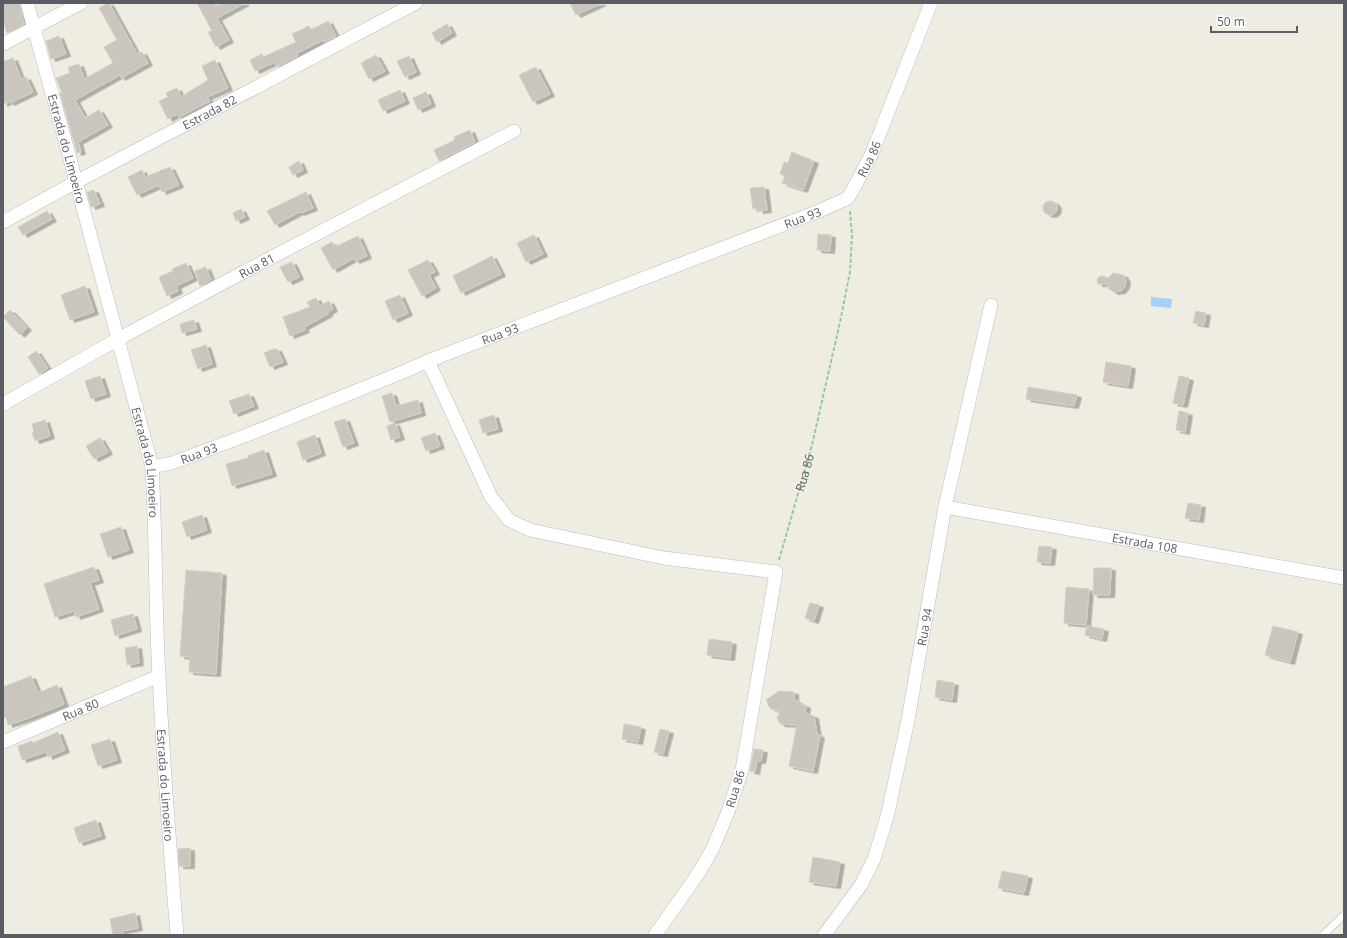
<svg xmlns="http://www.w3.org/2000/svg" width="1347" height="938" font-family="'Open Sans',sans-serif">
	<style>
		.water { fill: #a2d0ff }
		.building { fill: #cac6bf; stroke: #d4cfc0; filter: url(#shadow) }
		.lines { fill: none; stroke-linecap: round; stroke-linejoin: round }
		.service-casing { stroke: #babcc2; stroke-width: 8 }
		.minor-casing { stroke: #babcc2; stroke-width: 14 }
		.path { stroke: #94c7a6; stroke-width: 2; stroke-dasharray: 4 2; stroke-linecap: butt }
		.service { stroke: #fff; stroke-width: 7 }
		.minor { stroke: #fff; stroke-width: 13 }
		.labels { text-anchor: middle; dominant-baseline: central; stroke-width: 4; stroke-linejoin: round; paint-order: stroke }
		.street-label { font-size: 12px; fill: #5a5e64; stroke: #fff }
	</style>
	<defs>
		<filter id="shadow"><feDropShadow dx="4.5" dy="2.5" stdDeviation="0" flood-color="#0004"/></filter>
	</defs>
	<rect width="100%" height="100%" fill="#efede2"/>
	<!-- water -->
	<path class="water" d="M1151,297L1172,299L1171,308L1151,306Z"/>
	<!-- building -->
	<g class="building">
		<path d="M3,3H19L24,24L7,33L3,21Z"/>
		<path d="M108,3H109L137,54L142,52L148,63L121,78L120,75L75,100L85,118L99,110L108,125L78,142L81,152L77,153L60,93H62L56,78L70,73L68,67L79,64L84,79L113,63L104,47L117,40L99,8Z"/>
		<path d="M197,3H214L216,7L223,3H245L217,18L229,40L216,47L208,32L212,31Z"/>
		<path d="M570,3H602L576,15Z"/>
		<path d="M328,21L336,36L324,42L323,40L297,53L298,56L277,67L275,62L255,71L250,60L262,54L263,57L296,42L292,34L309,26L311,30Z"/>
		<path d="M447,24L452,33L437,42L432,33Z"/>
		<path d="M59,36L66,54L51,59L46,41Z"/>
		<path d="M376,55L385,71L369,79L361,63Z"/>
		<path d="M409,56L416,72L405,77L397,61Z"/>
		<path d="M13,58L21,79L26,77L33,92L10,103L9,101L3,104V62Z"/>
		<path d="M215,60L228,88L207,97L210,101L179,117L177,114L168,119L159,101L168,97L166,93L177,88L181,97L208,80L202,66Z"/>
		<path d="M536,67L550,94L533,102L519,75Z"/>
		<path d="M400,90L405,101L383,111L378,100Z"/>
		<path d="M426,92L431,104L418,110L413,98Z"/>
		<path d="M470,130L475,142L439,161L434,150L455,140L454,137Z"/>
		<path d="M792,152L814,161L803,190L782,183L785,176L780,174L784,162L788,163Z"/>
		<path d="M299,161L303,170L293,175L289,167Z"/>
		<path d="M170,167L179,185L162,192L159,185L137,195L128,177L142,170L145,177Z"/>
		<path d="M764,187L767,210L759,211L758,208L753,209L750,188Z"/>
		<path d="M94,190L100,204L91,207L87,192Z"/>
		<path d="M306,192L313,208L300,213L299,212L275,225L267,211Z"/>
		<circle cx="1050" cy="208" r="7"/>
		<path d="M241,209L245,217L236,221L233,213Z"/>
		<path d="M47,211L52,219L23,235L18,227Z"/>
		<path d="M818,234L831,235L830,251L817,250Z"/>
		<path d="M534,235L543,254L526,262L517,243Z"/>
		<path d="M358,236L367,256L355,261L354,258L333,270L321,248L332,242L335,247Z"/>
		<path d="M492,256L501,274L461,293L453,276Z"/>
		<path d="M428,260L435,272L429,275L436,288L422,296L408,270Z"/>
		<path d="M292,262L299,277L288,282L280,267Z"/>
		<path d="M186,263L193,278L176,286L178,291L167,296L159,277L173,271L172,269Z"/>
		<path d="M206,267L211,280L200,286L195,271Z"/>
		<path d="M1113,273L1123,275L1126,280L1125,286L1121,291L1114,292L1109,289L1107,284H1098L1097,280L1099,277L1102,276L1108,278Z"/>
		<path d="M85,286L94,312L70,320L61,295Z"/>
		<path d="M400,295L408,313L393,320L385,301Z"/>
		<path d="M316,298L320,306L329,301L333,309L328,312V314L304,327L305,330L290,336L283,317L310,307L307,302Z"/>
		<path d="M10,310L27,328L20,335L3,317Z"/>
		<path d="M1196,311L1206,313L1204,325L1193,323Z"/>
		<path d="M194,320L197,329L182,333L180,324Z"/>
		<path d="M206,345L212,364L198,369L191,350Z"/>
		<path d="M273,349H277L283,362L270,367L264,353Z"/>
		<path d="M36,351L48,368L39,374L28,357Z"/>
		<path d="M1106,362L1131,366L1128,386L1103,382Z"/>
		<path d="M100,376L106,394L91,399L85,381Z"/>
		<path d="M1179,376L1189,378L1183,405L1173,403Z"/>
		<path d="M1028,387L1077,395L1074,406L1026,399Z"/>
		<path d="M392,393L396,406L418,400L421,413L390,422L382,396Z"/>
		<path d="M249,394L254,406L234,414L229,401Z"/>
		<path d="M1179,411L1188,413L1185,432L1176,430Z"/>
		<path d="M494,415L498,429L483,433L479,420Z"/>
		<path d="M345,419L354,443L343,447L334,422Z"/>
		<path d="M45,420L50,436L35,441L32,433L34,432L32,424Z"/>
		<path d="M395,423L400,437L391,440L387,426Z"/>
		<path d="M435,433L440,446L426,451L421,438Z"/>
		<path d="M315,435L321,453L303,460L297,442Z"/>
		<path d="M100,438L108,452L94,459L86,446Z"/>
		<path d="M264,450L272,474L232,486L226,464L248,458V456Z"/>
		<path d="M1188,503L1201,505L1199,520L1185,518Z"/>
		<path d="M202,515L207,530L187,537L182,522Z"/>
		<path d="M121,527L129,550L108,557L100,534Z"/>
		<path d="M1039,546L1052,547L1050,563L1037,562Z"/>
		<path d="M94,567L99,580L90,583L99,609L76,617L74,611L55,617L44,584Z"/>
		<path d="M1094,568H1111L1110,595H1093Z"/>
		<path d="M186,570L222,573L216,674L189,672L190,657L180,656Z"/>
		<path d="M1066,587L1089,589L1086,625L1064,623Z"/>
		<path d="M810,603L819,605L814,621L805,618Z"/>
		<path d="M133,614L137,629L115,636L111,620Z"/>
		<path d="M1087,626L1104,629L1102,639L1085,635Z"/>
		<path d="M1273,626L1298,632L1290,662L1265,655Z"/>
		<path d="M709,639L732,642L730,658L707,655Z"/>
		<path d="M137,646L139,663L127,665L125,648Z"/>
		<path d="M31,676L38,693L57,685L64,704L29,718L8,725L6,717L3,718V687Z"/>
		<path d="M937,680L954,683L952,700L935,697Z"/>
		<path d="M779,691L794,692V699L806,706L805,713L814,716L817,735H820L813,771L789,766L797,725L780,724L777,718L780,712L770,708L766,700Z"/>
		<path d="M624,724L641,727L638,742L622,739Z"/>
		<path d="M660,729L669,731L663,754L654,752Z"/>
		<path d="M58,732L65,750L48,757L46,752L22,760L18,746L32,741L33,743Z"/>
		<path d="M110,739L117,760L98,766L91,745Z"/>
		<path d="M754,749L763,750L761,761H757L755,772L750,771Z"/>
		<path d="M96,820L101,836L79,843L74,828Z"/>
		<path d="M190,848V866H179L178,849Z"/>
		<path d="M813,857L840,862L836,886L809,882Z"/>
		<path d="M1002,871L1028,876L1024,893L998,888Z"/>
		<path d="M135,913L138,928L122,931L123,935H113L110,919Z"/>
	</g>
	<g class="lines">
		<!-- service casing -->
		<g class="service-casing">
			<path id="service" d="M1323,935L1344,915"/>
		</g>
		<!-- minor casing -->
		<g class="minor-casing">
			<g id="minor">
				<path id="s2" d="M27,3L69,155L152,467C156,536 155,606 159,676C163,762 170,849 177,935"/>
				<path d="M3,44L81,3"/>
				<path id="s3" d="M3,222L76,182L416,3"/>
				<path d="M428,361L491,497L509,520L530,530L664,558L776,572L742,770L728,812L713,848L698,874L655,935"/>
				<path id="s4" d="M3,404L118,339L255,266L514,131"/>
				<path id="s5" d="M152,467L172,463L247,435L403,372L428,361L819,211L848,198L856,184L872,153L931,3"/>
				<path id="s6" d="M945,507L1344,578"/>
				<path id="s7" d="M3,742L159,676"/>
				<path id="s8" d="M824,935L861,885L874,859L887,817L908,720L945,507L991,305"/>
			</g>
		</g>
		<!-- path -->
		<path class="path" id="s1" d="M779,560L812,445L840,322L850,272L852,235L850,211"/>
		<!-- service -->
		<use href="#service" class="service"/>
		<!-- minor -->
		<use href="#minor" class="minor"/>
	</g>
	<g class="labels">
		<!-- street labels -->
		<g class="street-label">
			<text stroke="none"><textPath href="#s3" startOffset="234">Estrada 82</textPath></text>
			<text stroke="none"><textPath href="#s2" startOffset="151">Estrada do Limoeiro</textPath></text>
			<text stroke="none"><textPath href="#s5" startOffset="791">Rua 86</textPath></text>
			<text stroke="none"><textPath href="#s5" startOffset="697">Rua 93</textPath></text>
			<text stroke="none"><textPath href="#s4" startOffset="289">Rua 81</textPath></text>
			<text stroke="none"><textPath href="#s5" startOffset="373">Rua 93</textPath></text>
			<text stroke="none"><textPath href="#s5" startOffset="49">Rua 93</textPath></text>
			<text stroke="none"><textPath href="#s2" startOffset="475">Estrada do Limoeiro</textPath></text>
			<text stroke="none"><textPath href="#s1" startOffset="91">Rua 86</textPath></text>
			<text stroke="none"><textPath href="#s6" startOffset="203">Estrada 108</textPath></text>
			<text stroke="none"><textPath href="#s8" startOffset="329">Rua 94</textPath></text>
			<text stroke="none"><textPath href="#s7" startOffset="84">Rua 80</textPath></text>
			<text stroke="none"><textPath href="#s2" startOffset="799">Estrada do Limoeiro</textPath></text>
			<text transform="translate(735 789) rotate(-73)">Rua 86</text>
		</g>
	</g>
	<!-- border -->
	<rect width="1347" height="938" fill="none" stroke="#5a5e64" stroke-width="8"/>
	<!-- scale -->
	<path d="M1211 26v6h86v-6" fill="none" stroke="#5a5e64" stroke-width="2"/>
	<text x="1217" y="26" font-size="12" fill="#5a5e64" stroke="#ffffff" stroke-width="3" paint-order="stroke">50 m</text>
</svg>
